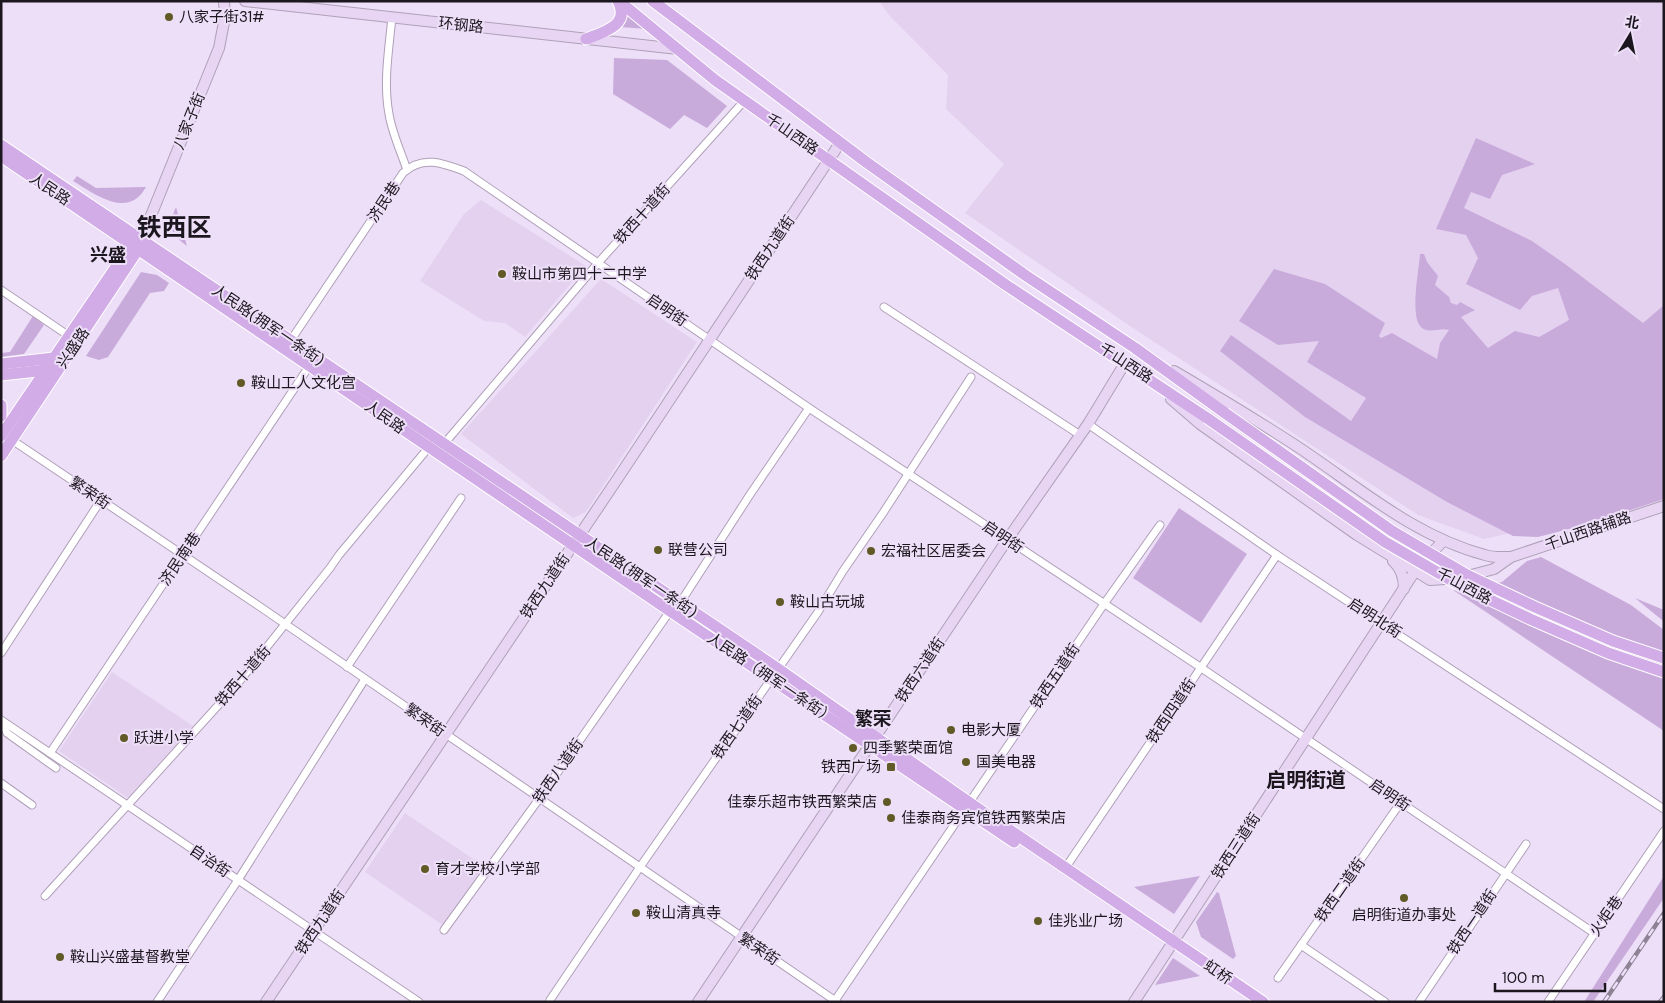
<svg xmlns="http://www.w3.org/2000/svg" width="1665" height="1003" font-family="'DM Sans','Noto Sans SC',sans-serif">
	<style>
		.built { fill: #e4d1f0 }
		.green { fill: #c8abdb }
		.lines { fill: none; stroke-linecap: round; stroke-linejoin: round }
		.street-casing { stroke: #afa0b8; stroke-width: 9 }
		.secondary-casing { stroke: #afa0b8; stroke-width: 12 }
		.primary-casing { stroke: #fff; stroke-width: 13 }
		.street { stroke: #fff; stroke-width: 7 }
		.secondary { stroke: #e8d5f3; stroke-width: 10 }
		.primary { stroke: #d1ace6; stroke-width: 11 }
		.rail-casing { stroke: #8d8394; stroke-width: 4.5 }
		.rail { stroke: #eedff8; stroke-width: 2.5; stroke-dasharray: 8; stroke-linecap: butt }
		.primary-bridge-casing { stroke: #fff; stroke-width: 13; stroke-linecap: butt }
		.primary-bridge { stroke: #d1ace6; stroke-width: 11 }
		.poi-dot { fill: #615a26; stroke: #eedff8; stroke-width: 2 }
		.labels { text-anchor: middle; dominant-baseline: central; stroke-width: 4; stroke-linejoin: round; paint-order: stroke }
		.poi-label { font-size: 15px; fill: #1c171f; stroke: #eedff8; text-anchor: start }
		.street-label { font-size: 15px; fill: #1c171f; stroke: #eedff8 }
		.quarter-label { font-size: 18px; font-weight: bold; fill: #1c171f; stroke: #eedff8 }
		.district-label { font-size: 20px; font-weight: bold; fill: #1c171f; stroke: #eedff8 }
		.town-label { font-size: 25px; font-weight: bold; fill: #1c171f; stroke: #eedff8 }
	</style>
	<rect width="100%" height="100%" fill="#eedff8"/>
	<!-- built -->
	<g class="built">
		<path d="M879,1H1664V489L1537,527L1484,539L1418,515L1130,326L965,213L1004,164L946,109L948,75L889,15Z"/>
		<path d="M481,200L586,266L525,337L505,323L484,321L420,281L464,214Z"/>
		<path d="M601,279L697,342L586,512L573,518L461,434Z"/>
		<path d="M112,672L193,726L128,798L59,751Z"/>
		<path d="M405,813L485,867L444,926L365,872Z"/>
	</g>
	<!-- green -->
	<g class="green">
		<path d="M628,12L647,29L620,27Z"/>
		<path d="M614,58L667,60L727,106L707,128L684,115L670,129L613,94Z"/>
		<path d="M1476,138L1535,164L1502,175L1490,199L1471,192L1464,208L1532,241L1565,264L1643,323L1664,305V499L1592,523L1538,537L1513,536L1447,502L1305,417L1220,351L1231,335L1351,421L1366,398L1307,362L1319,341L1278,345L1239,321L1274,269L1325,284L1385,323L1379,336L1381,338L1392,333L1437,359L1440,343L1449,330C1440,327 1431,334 1422,328C1409,319 1419,270 1420,254H1424L1427,262L1438,276L1435,285L1449,297L1451,303L1457,305L1460,302L1475,310L1461,317L1488,348L1515,331L1539,337L1569,320L1558,288L1532,296L1520,310L1466,284L1478,258L1466,235L1436,229Z"/>
		<path d="M77,176L96,188L146,187C128,220 95,194 73,181Z"/>
		<path d="M176,207L187,246C170,233 167,227 176,207Z"/>
		<path d="M141,272L157,275L169,283L164,291L150,293L108,357L99,360L86,356Z"/>
		<path d="M33,316L44,325L24,354L1,357V353L10,352Z"/>
		<path d="M1179,508L1247,554L1201,623L1133,578Z"/>
		<path d="M1541,557L1631,605L1664,630V731L1453,590L1502,582L1527,561Z"/>
		<path d="M1635,598L1664,610V621L1662,620Z"/>
		<path d="M1200,876L1174,914L1134,887Z"/>
		<path d="M1664,876V898L1593,1002H1584Z"/>
		<path d="M1217,892L1219,893L1236,956L1233,959L1201,937L1196,922Z"/>
		<path d="M1173,958L1200,976L1155,985Z"/>
	</g>
	<g class="lines">
		<!-- street casing -->
		<g class="street-casing">
			<g id="street">
				<path d="M392,17C389,49 383,82 389,114C392,133 401,152 407,170"/>
				<path d="M1,290L69,336"/>
				<path d="M884,307L1080,435"/>
				<path d="M291,340L403,173C422,155 443,163 464,171L809,408L1200,667L1594,933"/>
				<path d="M1088,424L1277,555L1664,809"/>
				<path d="M12,440L256,604L837,1002"/>
				<path d="M444,444L598,263L745,100"/>
				<path d="M680,603L751,493L809,408"/>
				<path d="M1,653L101,500"/>
				<path d="M347,667L461,498"/>
				<path d="M1,720L419,1002"/>
				<path d="M2,722L7,733L56,768"/>
				<path d="M50,753L310,365"/>
				<path d="M1,783L32,805"/>
				<path d="M1066,867L1277,555"/>
				<path d="M45,896L234,688L330,568L339,555L429,447"/>
				<path d="M444,930L539,799L670,611"/>
				<path d="M1301,945L1385,1002"/>
				<path d="M1278,978L1401,802"/>
				<path d="M550,1000L640,867L818,612L843,571L883,513L971,377"/>
				<path d="M157,1002L238,880L365,679"/>
				<path d="M834,1002L1104,604L1160,525"/>
				<path d="M1419,1002L1526,844"/>
				<path d="M1548,1002L1664,831"/>
			</g>
		</g>
		<!-- secondary casing -->
		<g class="secondary-casing">
			<g id="secondary">
				<path d="M245,1L678,49"/>
				<path d="M137,236L150,218L219,48L225,17L224,1"/>
				<path d="M1174,371C1215,395 1255,419 1295,445C1356,485 1413,536 1485,555C1493,558 1503,557 1511,557"/>
				<path d="M1171,399L1200,424L1357,535L1430,580L1460,578L1494,569L1511,557L1664,506"/>
				<path d="M1393,561C1401,568 1404,578 1404,589"/>
				<path d="M266,1002L620,475L840,143"/>
				<path d="M698,1002L1007,540L1088,424L1125,363"/>
				<path d="M1134,1002L1415,571L1443,541"/>
			</g>
		</g>
		<!-- primary casing -->
		<g class="primary-casing">
			<g id="primary">
				<path d="M619,1L715,80L1006,285L1207,418"/>
				<path d="M653,1L866,162L1025,275L1135,348L1225,413"/>
				<path d="M586,39C604,32 631,25 618,1"/>
				<path d="M1,145L777,668L970,803L1263,1002"/>
				<path d="M1,156L670,611C785,687 899,765 1014,842"/>
				<path d="M1,364L54,358"/>
				<path d="M1,375L46,370"/>
				<path d="M1,405V416"/>
				<path d="M1,436L135,239"/>
				<path d="M1,456L143,242"/>
			</g>
		</g>
		<!-- street -->
		<use href="#street" class="street"/>
		<!-- secondary -->
		<use href="#secondary" class="secondary"/>
		<!-- primary -->
		<use href="#primary" class="primary"/>
		<!-- rail casing -->
		<g class="rail-casing">
			<g id="rail">
				<path d="M1604,1002L1664,913"/>
				<path d="M1660,1002L1664,997"/>
			</g>
		</g>
		<!-- rail -->
		<use href="#rail" class="rail"/>
		<!-- primary-bridge casing -->
		<g class="primary-bridge-casing">
			<g id="primary-bridge">
				<path d="M1225,413L1392,531L1467,575L1535,607L1613,641L1664,658"/>
				<path d="M1207,418L1385,542L1461,586L1530,619L1608,653L1664,672"/>
			</g>
		</g>
		<!-- primary-bridge -->
		<use href="#primary-bridge" class="primary-bridge"/>
	</g>
	<!-- markers -->
	<g class="poi-dot">
		<circle cx="169" cy="17" r="5"/>
		<circle cx="502" cy="274" r="5"/>
		<circle cx="241" cy="383" r="5"/>
		<circle cx="658" cy="550" r="5"/>
		<circle cx="871" cy="551" r="5"/>
		<circle cx="780" cy="602" r="5"/>
		<circle cx="951" cy="730" r="5"/>
		<circle cx="124" cy="738" r="5"/>
		<circle cx="853" cy="748" r="5"/>
		<circle cx="966" cy="762" r="5"/>
		<rect x="886" y="762" width="10" height="10" rx="2.5"/>
		<circle cx="887" cy="802" r="5"/>
		<circle cx="891" cy="818" r="5"/>
		<circle cx="425" cy="869" r="5"/>
		<circle cx="1404" cy="898" r="5"/>
		<circle cx="636" cy="913" r="5"/>
		<circle cx="1038" cy="921" r="5"/>
		<circle cx="60" cy="957" r="5"/>
	</g>
	<g class="labels">
		<!-- poi labels -->
		<g class="poi-label">
			<text x="179" y="17">八家子街31#</text>
			<text x="512" y="274">鞍山市第四十二中学</text>
			<text x="251" y="383">鞍山工人文化宫</text>
			<text x="668" y="550">联营公司</text>
			<text x="881" y="551">宏福社区居委会</text>
			<text x="790" y="602">鞍山古玩城</text>
			<text x="961" y="730">电影大厦</text>
			<text x="134" y="738">跃进小学</text>
			<text x="863" y="748">四季繁荣面馆</text>
			<text x="976" y="762">国美电器</text>
			<text x="881" y="767" text-anchor="end">铁西广场</text>
			<text x="877" y="802" text-anchor="end">佳泰乐超市铁西繁荣店</text>
			<text x="901" y="818">佳泰商务宾馆铁西繁荣店</text>
			<text x="435" y="869">育才学校小学部</text>
			<text x="646" y="913">鞍山清真寺</text>
			<text x="1404" y="915" text-anchor="middle">启明街道办事处</text>
			<text x="1048" y="921">佳兆业广场</text>
			<text x="70" y="957">鞍山兴盛基督教堂</text>
		</g>
		<!-- street labels -->
		<g class="street-label">
			<text transform="translate(461 25) rotate(6)">环钢路</text>
			<text transform="translate(189 121) rotate(-68)">八家子街</text>
			<text transform="translate(792 134) rotate(35)">千山西路</text>
			<text transform="translate(50 189) rotate(34)">人民路</text>
			<text transform="translate(384 202) rotate(-56)">济民巷</text>
			<text transform="translate(642 214) rotate(-48)">铁西十道街</text>
			<text transform="translate(770 248) rotate(-56)">铁西九道街</text>
			<text transform="translate(667 310) rotate(34)">启明街</text>
			<text transform="translate(268 325) rotate(34)">人民路(拥军一条街)</text>
			<text transform="translate(73 348) rotate(-56)">兴盛路</text>
			<text transform="translate(1126 363) rotate(33)">千山西路</text>
			<text transform="translate(385 417) rotate(35)">人民路</text>
			<text transform="translate(90 493) rotate(34)">繁荣街</text>
			<text transform="translate(1588 531) rotate(-19)">千山西路辅路</text>
			<text transform="translate(1003 537) rotate(34)">启明街</text>
			<text transform="translate(180 559) rotate(-56)">济民南巷</text>
			<text transform="translate(641 577) rotate(34)">人民路(拥军一条街)</text>
			<text transform="translate(545 586) rotate(-56)">铁西九道街</text>
			<text transform="translate(1464 586) rotate(28)">千山西路</text>
			<text transform="translate(1375 618) rotate(33)">启明北街</text>
			<text transform="translate(920 670) rotate(-56)">铁西六道街</text>
			<text transform="translate(243 676) rotate(-49)">铁西十道街</text>
			<text transform="translate(1055 676) rotate(-56)">铁西五道街</text>
			<text transform="translate(771 678) rotate(34)">人民路（拥军一条街）</text>
			<text transform="translate(1171 711) rotate(-56)">铁西四道街</text>
			<text transform="translate(425 720) rotate(35)">繁荣街</text>
			<text transform="translate(737 727) rotate(-55)">铁西七道街</text>
			<text transform="translate(558 771) rotate(-55)">铁西八道街</text>
			<text transform="translate(1390 795) rotate(34)">启明街</text>
			<text transform="translate(1236 846) rotate(-57)">铁西三道街</text>
			<text transform="translate(210 861) rotate(34)">自治街</text>
			<text transform="translate(1340 890) rotate(-55)">铁西二道街</text>
			<text transform="translate(1606 916) rotate(-55)">火炬巷</text>
			<text transform="translate(320 922) rotate(-56)">铁西九道街</text>
			<text transform="translate(1472 922) rotate(-56)">铁西一道街</text>
			<text transform="translate(759 949) rotate(34)">繁荣街</text>
			<text transform="translate(1218 972) rotate(34)">虹桥</text>
		</g>
		<!-- quarter labels -->
		<g class="quarter-label">
			<text x="108" y="255">兴盛</text>
			<text x="873" y="719">繁荣</text>
		</g>
		<!-- district labels -->
		<g class="district-label">
			<text x="1306" y="780">启明街道</text>
		</g>
		<!-- town labels -->
		<g class="town-label">
			<text x="174" y="227">铁西区</text>
		</g>
	</g>
	<!-- border -->
	<rect width="1665" height="1003" fill="none" stroke="#1c171f" stroke-width="5"/>
	<!-- north arrow -->
	<g transform="translate(1630 35) rotate(10)" stroke="#eedff8" stroke-width="4" paint-order="stroke">
	<path d="M0-4L9 19L0 12L-9 19Z" fill="#1c171f"/>
	<text y="-8" font-size="14" font-weight="bold" text-anchor="middle" fill="#1c171f">北</text>
	</g>
	<!-- scale -->
	<path d="M1495 983v8h110v-8" fill="none" stroke="#1c171f" stroke-width="2.5"/>
	<text x="1502" y="983" font-size="15" fill="#1c171f" stroke="#eedff8" stroke-width="4" paint-order="stroke">100 m</text>
</svg>
